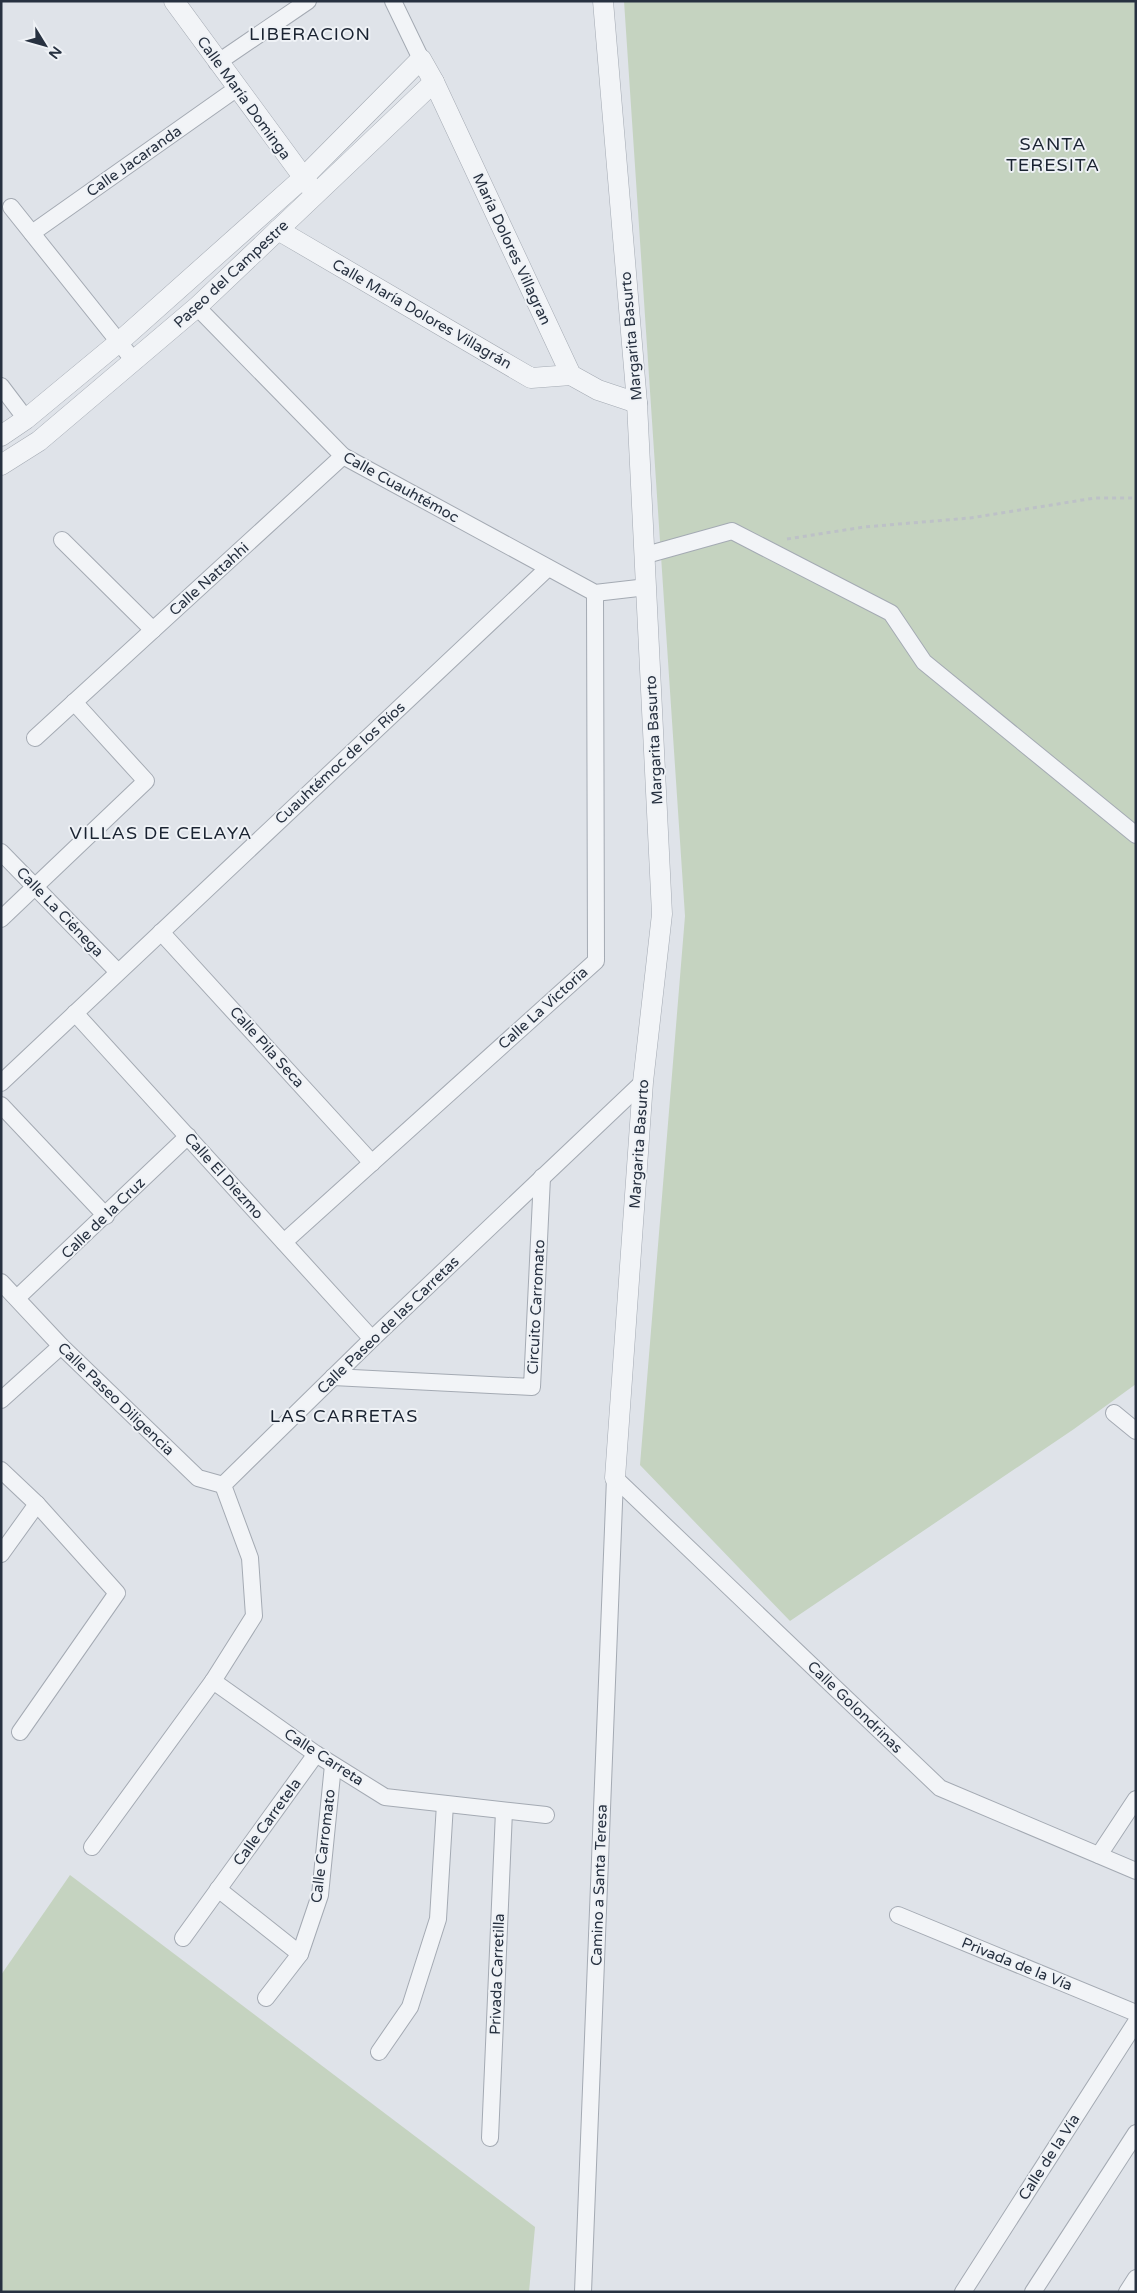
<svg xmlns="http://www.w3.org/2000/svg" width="1137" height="2293" font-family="'Varela Round',sans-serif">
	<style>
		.green { fill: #c5d3c0 }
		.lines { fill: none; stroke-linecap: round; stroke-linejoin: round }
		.minor-casing { stroke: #a4aab3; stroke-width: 18 }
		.tertiary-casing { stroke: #a4aab3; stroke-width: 21 }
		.path { stroke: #bdc1c7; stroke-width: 3; stroke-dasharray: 4 4; stroke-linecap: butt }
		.minor { stroke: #f2f4f7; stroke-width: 16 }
		.tertiary { stroke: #f2f4f7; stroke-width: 20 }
		.labels { text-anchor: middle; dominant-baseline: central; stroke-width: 4; stroke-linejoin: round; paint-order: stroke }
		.street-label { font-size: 15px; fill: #273140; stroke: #eff2f6 }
		.quarter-label { font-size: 18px; letter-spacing: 1px; fill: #1a2331; stroke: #eff2f6 }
	</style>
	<rect width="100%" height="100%" fill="#dfe3e9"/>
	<!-- green -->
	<g class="green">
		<path d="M624,1H1136V1384L1074,1429L790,1621L640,1465L685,916Z"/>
		<path d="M70,1875L535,2227L529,2292H1V1975Z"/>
	</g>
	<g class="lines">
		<!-- minor casing -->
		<g class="minor-casing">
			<g id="minor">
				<path d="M393,1L421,59"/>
				<path d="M217,63L308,1"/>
				<path d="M11,207L134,361"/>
				<path d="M32,233L236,89"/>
				<path d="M197,307L343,456L595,593L647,587"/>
				<path d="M1,386L26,419"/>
				<path d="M62,540L153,630"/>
				<path d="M646,555L732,531L891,613L924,662L1136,835"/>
				<path d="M35,738L343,456"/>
				<path d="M1,852L118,972"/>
				<path d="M1,919L146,781L74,702"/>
				<path d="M161,932L372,1163"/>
				<path d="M75,1013L372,1339"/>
				<path d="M1,1083L548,568"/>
				<path d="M1,1105L106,1216"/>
				<path d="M284,1242L596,961L595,593"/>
				<path d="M1,1282L61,1346L198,1478L223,1485"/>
				<path d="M17,1298L188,1136"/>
				<path d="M333,1377L532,1387L542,1177"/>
				<path d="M1,1400L61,1346"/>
				<path d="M1114,1413L1136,1431"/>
				<path d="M1,1470L37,1504L117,1593L20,1732"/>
				<path d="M615,1478L940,1788L1136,1871"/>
				<path d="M1,1554L37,1504"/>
				<path d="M213,1681L316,1754L385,1797L546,1815"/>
				<path d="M92,1847L213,1681L254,1616L250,1558L223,1485L372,1339L643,1082"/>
				<path d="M1099,1855L1136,1799"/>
				<path d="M218,1889L300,1954"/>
				<path d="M898,1915L1136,2013"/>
				<path d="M183,1938L316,1754"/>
				<path d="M266,1998L300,1954L320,1895L333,1765"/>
				<path d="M379,2052L410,2007L438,1919L445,1804"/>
				<path d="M490,2138L504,1811"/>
				<path d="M583,2292L615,1478"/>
				<path d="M963,2292L1136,2022"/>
				<path d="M1033,2292L1136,2133"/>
				<path d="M1127,2292L1136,2278"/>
			</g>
		</g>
		<!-- tertiary casing -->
		<g class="tertiary-casing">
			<g id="tertiary">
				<path d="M174,1L312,189"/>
				<path d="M603,1L637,403L662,914L643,1082L615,1478"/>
				<path d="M278,230L531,378L571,375"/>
				<path d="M1,436L26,419L119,342L303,178L421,59L434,82L571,375L598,390L637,403"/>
				<path d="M1,465L39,441L197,307L434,82"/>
			</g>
		</g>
		<!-- path -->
		<path class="path" d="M787,539L864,527L970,518L1095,498H1136"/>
		<!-- minor -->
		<use href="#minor" class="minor"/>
		<!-- tertiary -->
		<use href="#tertiary" class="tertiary"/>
	</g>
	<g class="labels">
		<!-- street labels -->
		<g class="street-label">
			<text transform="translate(244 98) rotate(54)">Calle María Dominga</text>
			<text transform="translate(134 161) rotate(-35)">Calle Jacaranda</text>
			<text transform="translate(512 249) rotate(65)">María Dolores Villagran</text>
			<text transform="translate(231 274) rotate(-43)">Paseo del Campestre</text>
			<text transform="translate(422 314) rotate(30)">Calle María Dolores Villagrán</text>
			<text transform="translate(631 336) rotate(-95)">Margarita Basurto</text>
			<text transform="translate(401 487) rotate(29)">Calle Cuauhtémoc</text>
			<text transform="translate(209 579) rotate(-42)">Calle Nattahhi</text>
			<text transform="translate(654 740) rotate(-93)">Margarita Basurto</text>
			<text transform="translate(340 763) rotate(-43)">Cuauhtémoc de los Ríos</text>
			<text transform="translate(60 912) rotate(46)">Calle La Ciénega</text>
			<text transform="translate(543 1008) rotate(-42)">Calle La Victoria</text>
			<text transform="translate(267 1047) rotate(48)">Calle Pila Seca</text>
			<text transform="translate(639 1144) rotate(-86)">Margarita Basurto</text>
			<text transform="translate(224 1176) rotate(48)">Calle El Diezmo</text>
			<text transform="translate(103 1218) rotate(-44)">Calle de la Cruz</text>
			<text transform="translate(536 1307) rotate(-87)">Circuito Carromato</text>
			<text transform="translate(388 1325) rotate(-44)">Calle Paseo de las Carretas</text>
			<text transform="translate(116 1399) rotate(44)">Calle Paseo Diligencia</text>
			<text transform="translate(855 1707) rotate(44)">Calle Golondrinas</text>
			<text transform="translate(324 1757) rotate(33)">Calle Carreta</text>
			<text transform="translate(267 1822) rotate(-54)">Calle Carretela</text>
			<text transform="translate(323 1846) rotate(-83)">Calle Carromato</text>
			<text transform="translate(599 1885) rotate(-88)">Camino a Santa Teresa</text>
			<text transform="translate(1017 1964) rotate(22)">Privada de la Vía</text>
			<text transform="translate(497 1974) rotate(-88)">Privada Carretilla</text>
			<text transform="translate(1049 2157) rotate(-57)">Calle de la Vía</text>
		</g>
		<!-- quarter labels -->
		<g class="quarter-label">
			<text x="310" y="34">LIBERACION</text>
			<text x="1053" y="144">SANTA<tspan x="1053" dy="21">TERESITA</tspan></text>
			<text x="161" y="833">VILLAS DE CELAYA</text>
			<text x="344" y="1416">LAS CARRETAS</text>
		</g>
	</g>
	<!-- border -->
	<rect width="1137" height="2293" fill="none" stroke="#273140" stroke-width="5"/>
	<!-- north arrow -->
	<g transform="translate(45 45) rotate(127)" stroke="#eff2f6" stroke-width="4" paint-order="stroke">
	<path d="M0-4L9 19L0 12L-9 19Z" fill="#273140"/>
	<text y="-8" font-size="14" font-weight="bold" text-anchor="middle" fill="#273140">N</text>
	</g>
</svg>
